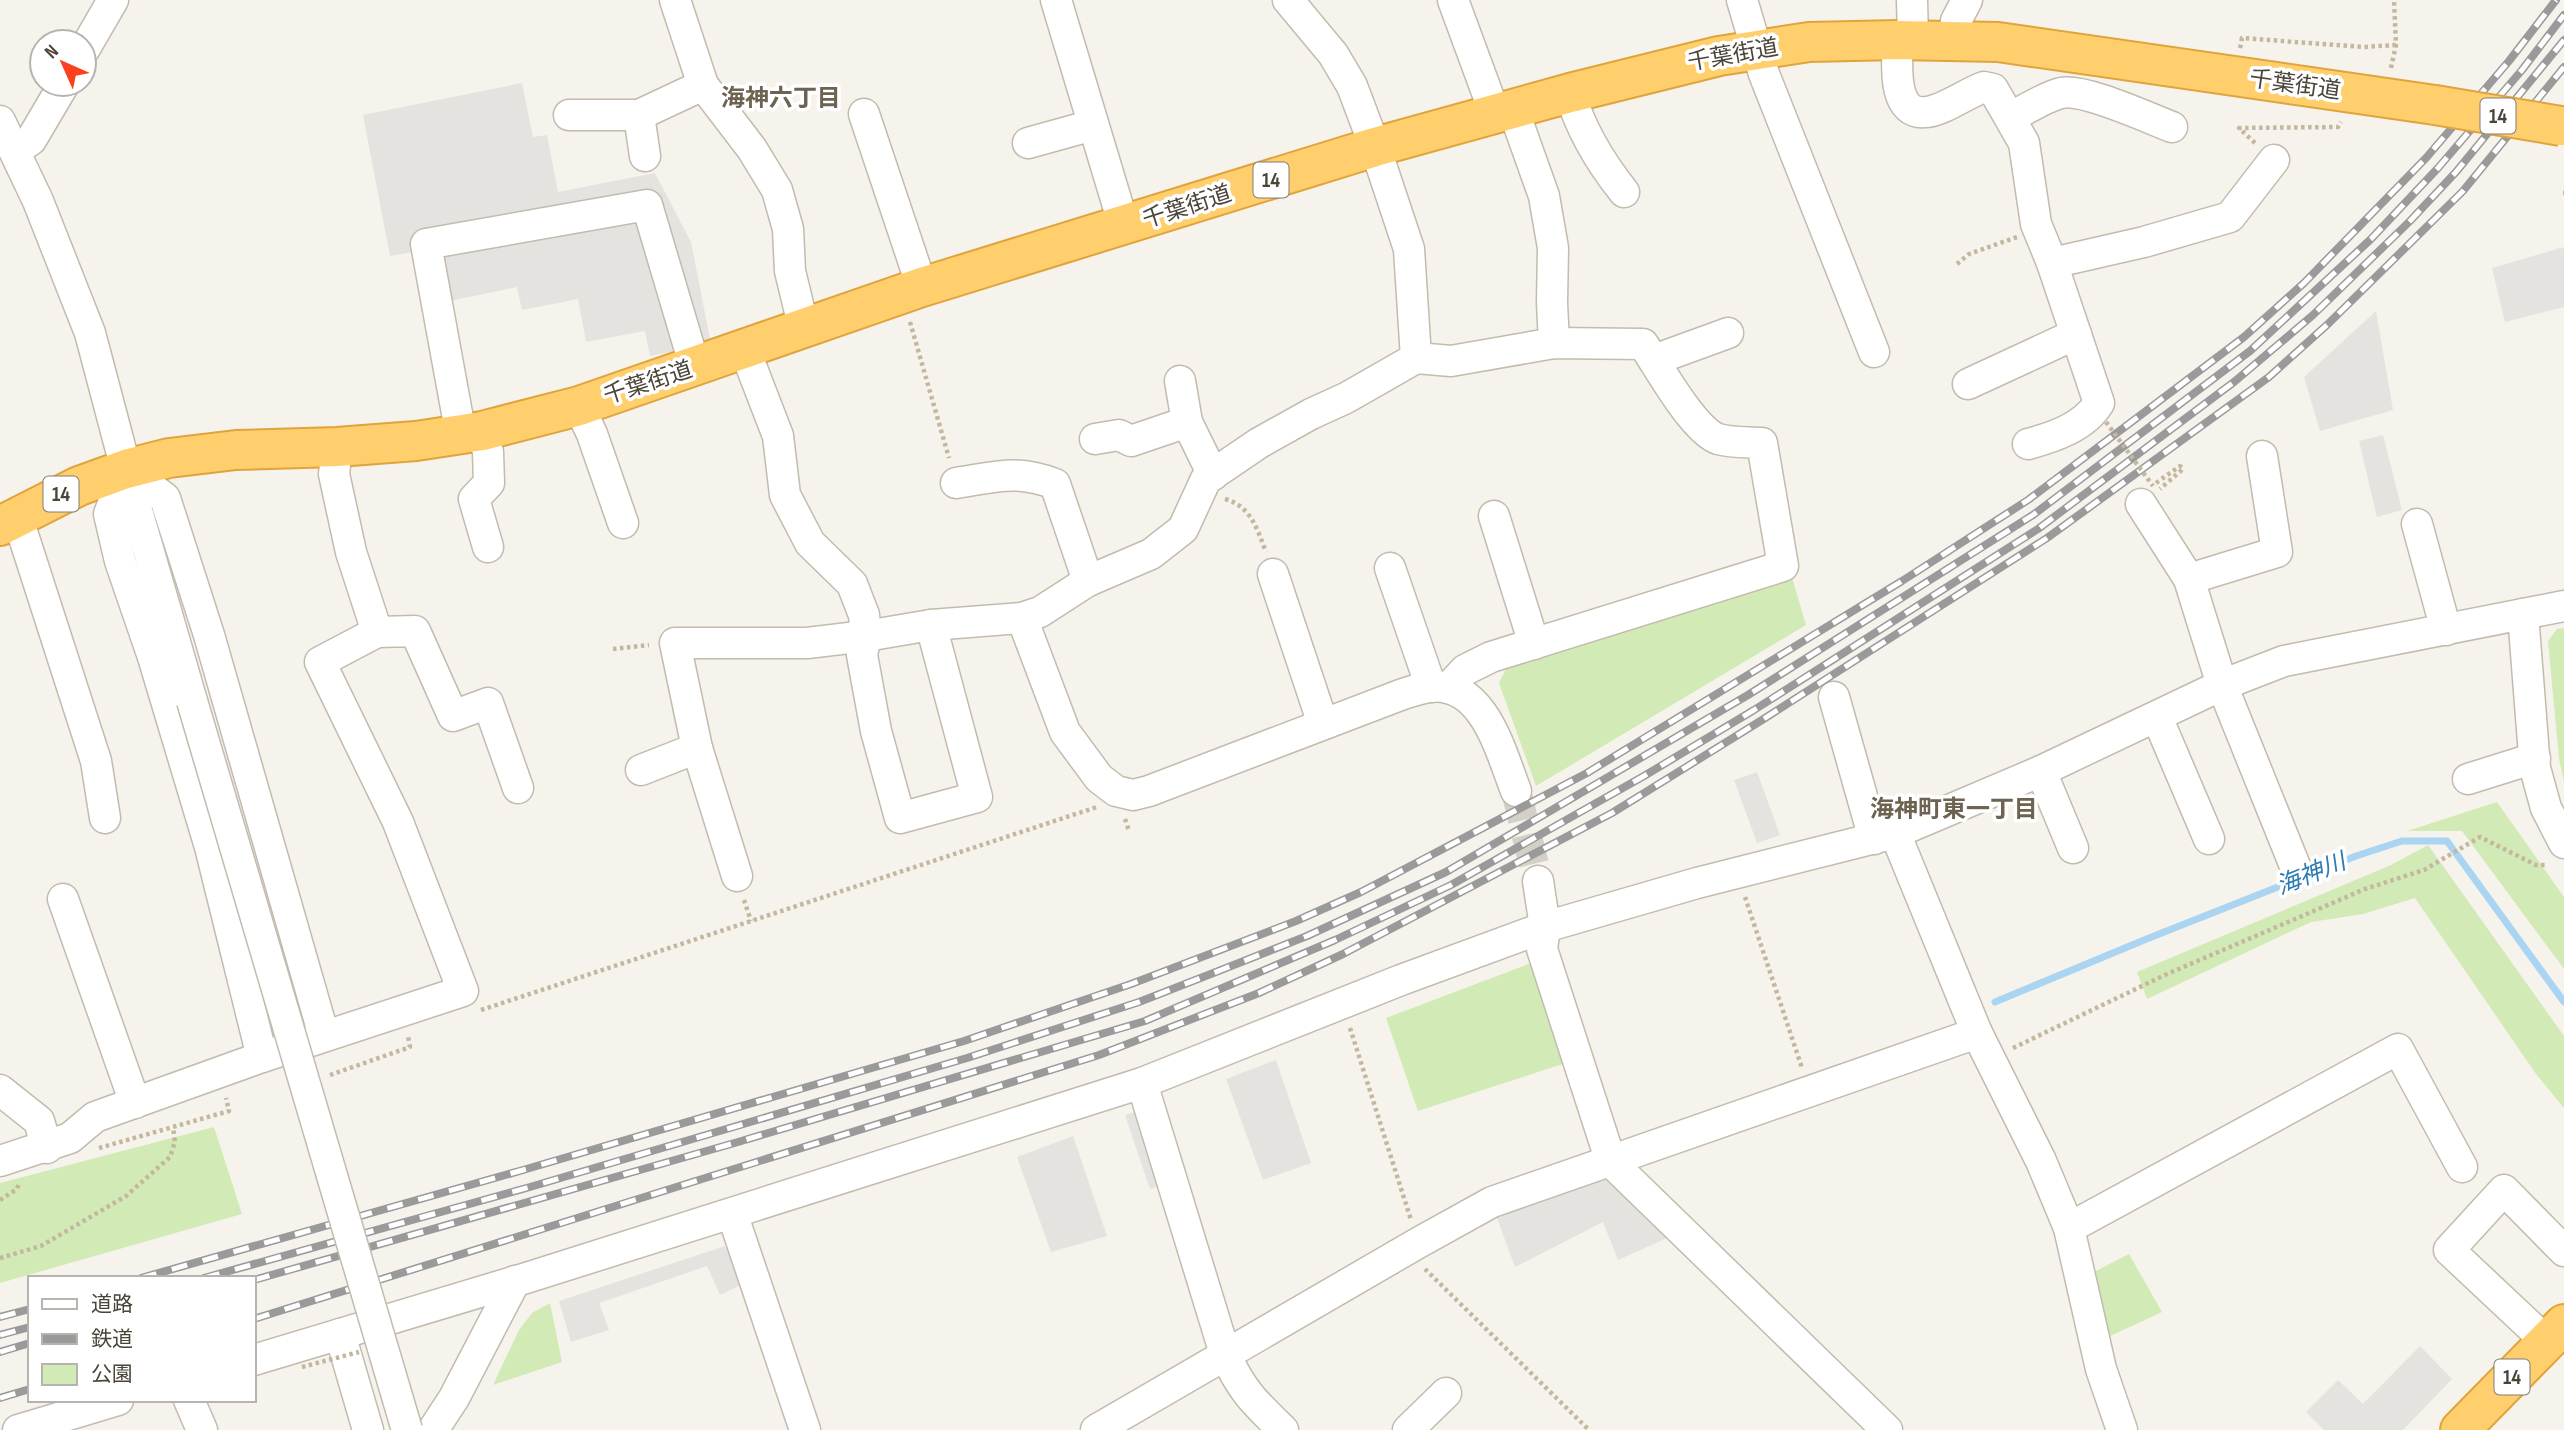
<svg xmlns="http://www.w3.org/2000/svg" width="2564" height="1430" font-family="'Sofia Sans Condensed','Noto Sans JP',sans-serif">
	<style>
		.green { fill: #d2eab5 }
		.parking { fill: #e5e3e0 }
		.lines { fill: none; stroke-linecap: round; stroke-linejoin: round }
		.stream { stroke: #a9d4f2; stroke-width: 7 }
		.minor-tunnel { stroke: #d4d0c8; stroke-width: 30; stroke-dasharray: 30 15; stroke-linecap: butt }
		.minor-casing { stroke: #c2bbae; stroke-width: 33 }
		.highway-casing { stroke: #e0a43c; stroke-width: 42 }
		.path { stroke: #c4b79f; stroke-width: 4.5; stroke-dasharray: 3.5 3.5; stroke-linecap: butt }
		.minor { stroke: #fff; stroke-width: 30 }
		.highway { stroke: #ffcf6e; stroke-width: 38 }
		.rail-casing { stroke: #9a9a9a; stroke-width: 8 }
		.rail { stroke: #fff; stroke-width: 5; stroke-dasharray: 16; stroke-linecap: butt }
		.minor-bridge-casing { stroke: #c2bbae; stroke-width: 33; stroke-linecap: butt }
		.highway-bridge-casing { stroke: #e0a43c; stroke-width: 42; stroke-linecap: butt }
		.path-bridge { stroke: #c4b79f; stroke-width: 4.5; stroke-dasharray: 3.5 3.5; stroke-linecap: butt }
		.minor-bridge { stroke: #fff; stroke-width: 30 }
		.highway-bridge { stroke: #ffcf6e; stroke-width: 38 }
		.labels { text-anchor: middle; dominant-baseline: central; stroke-width: 7; stroke-linejoin: round; paint-order: stroke }
		.shield { fill: #fff; stroke: #817c74; stroke-width: 2 }
		.shield-label { font-size: 21px; font-weight: bold; fill: #4b4439 }
		.street-label { font-size: 23px; fill: #4b4439; stroke: #fff }
		.neighbourhood-label { font-size: 24px; font-weight: bold; fill: #6e6250; stroke: #fff }
		.water-label { font-size: 24px; font-style: italic; fill: #2e7ab2; stroke: #fff }
	</style>
	<rect width="100%" height="100%" fill="#f6f3ec"/>
	<!-- green -->
	<g class="green">
		<path d="M1791,574L1806,625L1536,786L1499,683L1509,662Z"/>
		<path d="M2564,628V781L2559,759L2548,641L2557,629Z"/>
		<path d="M2497,802L2564,897V969L2462,831H2407Z"/>
		<path d="M2428,845L2564,1036V1108L2536,1074L2415,898L2363,914L2311,922L2147,999L2137,972L2391,865Z"/>
		<path d="M1531,963L1566,1063L1418,1111L1386,1018Z"/>
		<path d="M214,1127L242,1214L0,1283V1183Z"/>
		<path d="M2129,1254L2162,1312L2108,1337L2094,1272Z"/>
		<path d="M550,1303L562,1362L493,1385L519,1330L532,1313Z"/>
	</g>
	<!-- parking -->
	<g class="parking">
		<path d="M522,83L533,137L547,135L558,192L655,173L691,242L711,344L650,356L645,331L586,342L578,299L522,310L517,287L430,305L419,251L390,256L363,115Z"/>
		<path d="M2564,247V307L2505,322L2492,268Z"/>
		<path d="M2376,311L2393,410L2320,431L2304,377Z"/>
		<path d="M2383,435L2402,510L2377,517L2359,441Z"/>
		<path d="M1757,772L1780,835L1757,843L1734,780Z"/>
		<path d="M1276,1060L1311,1163L1263,1180L1226,1079Z"/>
		<path d="M1146,1108L1168,1183L1150,1189L1125,1115Z"/>
		<path d="M1073,1136L1107,1236L1051,1252L1017,1157Z"/>
		<path d="M1611,1173L1674,1235L1618,1260L1603,1222L1515,1267L1495,1213Z"/>
		<path d="M725,1246L743,1284L720,1295L707,1266L599,1303L609,1330L571,1342L559,1301Z"/>
		<path d="M2420,1346L2452,1379L2403,1430H2324L2306,1412L2338,1380L2363,1404Z"/>
	</g>
	<g class="lines">
		<!-- stream -->
		<path class="stream" d="M1995,1002L2149,938L2356,856L2402,841H2447L2564,1002"/>
		<!-- minor-tunnel -->
		<path class="minor-tunnel" d="M1516,791L1538,881"/>
		<!-- minor casing -->
		<g class="minor-casing">
			<g id="minor">
				<path d="M675,0L703,85L752,149L777,190L788,229L790,271L804,329"/>
				<path d="M1056,0L1124,226"/>
				<path d="M1453,0L1495,114"/>
				<path d="M1742,0L1764,74L1874,352"/>
				<path d="M1912,0L1913,40"/>
				<path d="M1898,40C1897,61 1891,117 1927,112C1944,110 1967,93 1984,87L1993,89L2024,143L2036,224L2052,263L2099,403C2084,427 2054,437 2028,444"/>
				<path d="M1954,40L1956,21L1967,0"/>
				<path d="M84,50L113,0"/>
				<path d="M1570,93C1581,131 1600,162 1624,192"/>
				<path d="M1513,109L1544,196L1553,248L1552,303L1554,343"/>
				<path d="M864,114L922,287"/>
				<path d="M569,115H639L703,85"/>
				<path d="M639,115L645,156"/>
				<path d="M2011,117C2027,109 2045,97 2061,93C2084,88 2148,118 2172,127"/>
				<path d="M0,121L38,201L90,333L136,507L192,701"/>
				<path d="M1028,143L1093,125"/>
				<path d="M15,151L31,140L64,84"/>
				<path d="M2052,263L2144,242L2230,217L2274,160"/>
				<path d="M746,348L751,366L778,436L785,495L810,543L852,584L864,615L866,636L862,655L876,731L900,818L977,797L931,625"/>
				<path d="M1416,358L1451,361L1554,343L1643,344C1659,367 1693,430 1718,439C1732,443 1748,442 1762,443L1783,566L1491,657L1465,670L1448,688"/>
				<path d="M1654,360L1728,333"/>
				<path d="M1180,381L1187,422L1213,475"/>
				<path d="M1968,384L2076,334"/>
				<path d="M579,406L592,434L623,523"/>
				<path d="M482,431L488,452L489,483L474,499L488,547"/>
				<path d="M461,435L426,244L647,205L695,367"/>
				<path d="M1095,439L1119,435L1131,441L1187,422"/>
				<path d="M126,469L109,514L120,561L153,657L210,847L262,1057"/>
				<path d="M126,469L165,498L209,635L324,1036"/>
				<path d="M956,483C995,477 1017,469 1055,484L1088,581"/>
				<path d="M2141,504L2189,579L2222,685L2297,871"/>
				<path d="M17,516L96,761L105,818"/>
				<path d="M1494,516L1534,644"/>
				<path d="M2417,524L2446,630"/>
				<path d="M1390,568L1431,687"/>
				<path d="M1273,574L1323,724"/>
				<path d="M2189,579L2277,552L2262,456"/>
				<path d="M2523,614L2535,768L2546,808L2564,843"/>
				<path d="M1022,618L1040,612L1088,581L1151,554L1183,529L1206,479L1259,443L1311,414L1346,398L1416,358L1409,249L1375,147L1352,86L1333,54L1288,0"/>
				<path d="M377,632L415,631L453,716L488,703L518,788"/>
				<path d="M1834,697L1874,839"/>
				<path d="M2157,717L2209,839"/>
				<path d="M641,770L697,748"/>
				<path d="M2041,771L2073,848"/>
				<path d="M2468,779L2535,758"/>
				<path d="M1895,833L1977,1033L2041,1161L2069,1228L2101,1369L2122,1430"/>
				<path d="M737,876L697,748L675,643H807L866,636L931,625L1022,618L1065,732L1099,778L1116,791L1133,795L1149,791L1403,694C1411,692 1420,688 1429,687C1484,680 1501,753 1516,791"/>
				<path d="M1538,881L1545,927L1542,949L1611,1162L1887,1430"/>
				<path d="M63,899L135,1103"/>
				<path d="M1142,1083L1225,1354C1242,1391 1254,1402 1283,1430"/>
				<path d="M0,1090L39,1121L47,1148"/>
				<path d="M0,1161L70,1138L95,1117L262,1057L463,991L398,822L320,662L377,632L351,552L334,474L337,447"/>
				<path d="M734,1213L737,1228L805,1430"/>
				<path d="M2069,1228L2398,1049L2462,1167"/>
				<path d="M340,1334L368,1430"/>
				<path d="M2547,1342L2449,1250L2504,1190L2564,1251"/>
				<path d="M254,1360L523,1279L1142,1083L1401,980L1545,927L1697,883L1895,833L2041,771L2222,685L2284,661L2564,606"/>
				<path d="M189,1400L202,1430"/>
				<path d="M18,1430L118,1400"/>
				<path d="M433,1430L454,1398L515,1281"/>
				<path d="M1096,1430L1418,1243L1492,1202L1977,1033"/>
				<path d="M1408,1430L1446,1393"/>
			</g>
		</g>
		<!-- highway casing -->
		<g class="highway-casing">
			<g id="highway">
				<path d="M0,526L79,486L126,469L169,458L236,450L337,447L416,441L482,431L579,406L922,287L1375,147L1570,93L1719,56L1809,42L1898,40L1998,42L2435,105"/>
				<path d="M2460,1430L2564,1324"/>
			</g>
		</g>
		<!-- path -->
		<g class="path">
			<path d="M2240,48L2242,38L2363,47L2396,45"/>
			<path d="M2391,68L2396,45L2394,0"/>
			<path d="M2255,143L2239,128L2338,127L2341,122"/>
			<path d="M2563,193H2564"/>
			<path d="M1957,264L1969,254L2017,237"/>
			<path d="M910,322L949,458"/>
			<path d="M2156,483L2180,466L2183,469L2160,489"/>
			<path d="M1225,499C1251,506 1257,529 1266,552"/>
			<path d="M613,649L649,645"/>
			<path d="M1125,819L1129,831"/>
			<path d="M1745,897L1802,1068"/>
			<path d="M744,900L751,921"/>
			<path d="M481,1010L1097,807"/>
			<path d="M1350,1028L1411,1220"/>
			<path d="M2013,1048L2167,974L2365,889L2424,870L2480,837L2536,865H2548"/>
			<path d="M330,1075L410,1047L408,1036"/>
			<path d="M99,1148L229,1111L226,1098"/>
			<path d="M0,1200L17,1189L19,1183"/>
			<path d="M0,1258L41,1246L126,1196L170,1157L175,1142L173,1127"/>
			<path d="M1425,1269L1589,1430"/>
		</g>
		<!-- minor -->
		<use href="#minor" class="minor"/>
		<!-- highway -->
		<use href="#highway" class="highway"/>
		<!-- rail casing -->
		<g class="rail-casing">
			<g id="rail">
				<path d="M141,1278L523,1170L964,1041L1131,984L1296,921L1361,892L1587,773L1902,581L2028,500L2244,337L2304,283L2426,158L2509,61L2556,0"/>
				<path d="M204,1278L530,1187L967,1058L1139,1002L1221,970L1307,936L1446,872L1748,695L2033,515L2250,351L2371,239L2438,168L2522,70L2564,15"/>
				<path d="M254,1280L738,1142L1145,1021L1335,940L1451,885L1644,776L1754,710L2038,529L2234,382L2313,315L2410,221L2456,172L2564,40"/>
				<path d="M0,1317L30,1309"/>
				<path d="M254,1319L1099,1055L1259,993L1343,954L1612,813L1762,720L2047,538L2269,377L2328,324L2463,191L2564,67"/>
				<path d="M0,1335L30,1327"/>
				<path d="M0,1352L30,1343"/>
				<path d="M0,1398L30,1389"/>
			</g>
		</g>
		<!-- rail -->
		<use href="#rail" class="rail"/>
		<!-- minor-bridge casing -->
		<g class="minor-bridge-casing">
			<path id="minor-bridge" d="M192,701L407,1430"/>
		</g>
		<!-- highway-bridge casing -->
		<g class="highway-bridge-casing">
			<path id="highway-bridge" d="M2435,105L2561,126"/>
		</g>
		<!-- path-bridge -->
		<g class="path-bridge">
			<path d="M2106,422L2153,486"/>
			<path d="M302,1367L359,1352"/>
		</g>
		<!-- minor-bridge -->
		<use href="#minor-bridge" class="minor-bridge"/>
		<!-- highway-bridge -->
		<use href="#highway-bridge" class="highway-bridge"/>
	</g>
	<g class="labels">
		<!-- shield labels -->
		<g class="shield">
			<rect x="2480.5" y="98.5" width="35" height="35" rx="5"/>
			<rect x="1253.5" y="162.5" width="35" height="35" rx="5"/>
			<rect x="43.5" y="476.5" width="35" height="35" rx="5"/>
			<rect x="2494.5" y="1359.5" width="35" height="35" rx="5"/>
		</g>
		<g class="shield-label">
			<text x="2498" y="116">14</text>
			<text x="1271" y="180">14</text>
			<text x="61" y="494">14</text>
			<text x="2512" y="1377">14</text>
		</g>
		<!-- street labels -->
		<g class="street-label">
			<text transform="translate(1733 55) rotate(-10)">千葉街道</text>
			<text transform="translate(2295 85) rotate(8)">千葉街道</text>
			<text transform="translate(1187 207) rotate(-18)">千葉街道</text>
			<text transform="translate(648 383) rotate(-18)">千葉街道</text>
		</g>
		<!-- neighbourhood labels -->
		<g class="neighbourhood-label">
			<text x="781" y="98">海神六丁目</text>
			<text x="1954" y="809">海神町東一丁目</text>
		</g>
		<!-- water labels -->
		<g class="water-label">
			<text transform="translate(2311 874) rotate(-22)">海神川</text>
		</g>
	</g>
	<!-- legend -->
	<rect x="28" y="1276" width="228" height="126" fill="#ffffff" stroke="#b7b4b0" stroke-width="2"/>
	<rect x="42" y="1299" width="35" height="10" fill="#ffffff" stroke="#b7b4b0" stroke-width="2"/>
	<text x="91" y="1311" font-size="21" fill="#4b4439">道路</text>
	<rect x="42" y="1334" width="35" height="10" fill="#9a9a9a" stroke="#b7b4b0" stroke-width="2"/>
	<text x="91" y="1346" font-size="21" fill="#4b4439">鉄道</text>
	<rect x="42" y="1364" width="35" height="21" fill="#d2eab5" stroke="#b7b4b0" stroke-width="2"/>
	<text x="91" y="1381" font-size="21" fill="#4b4439">公園</text>
	<!-- north arrow -->
	<g transform="translate(63 63) rotate(315)"><circle r="33" fill="#ffffff" stroke="#b7b4b0" stroke-width="2"/>
	<path d="M0-5L12 26L0 18L-12 26Z" fill="#fc3f1d"/>
	<text y="-10" font-size="19" font-weight="bold" text-anchor="middle" fill="#4b4439">N</text>
	</g>
</svg>
